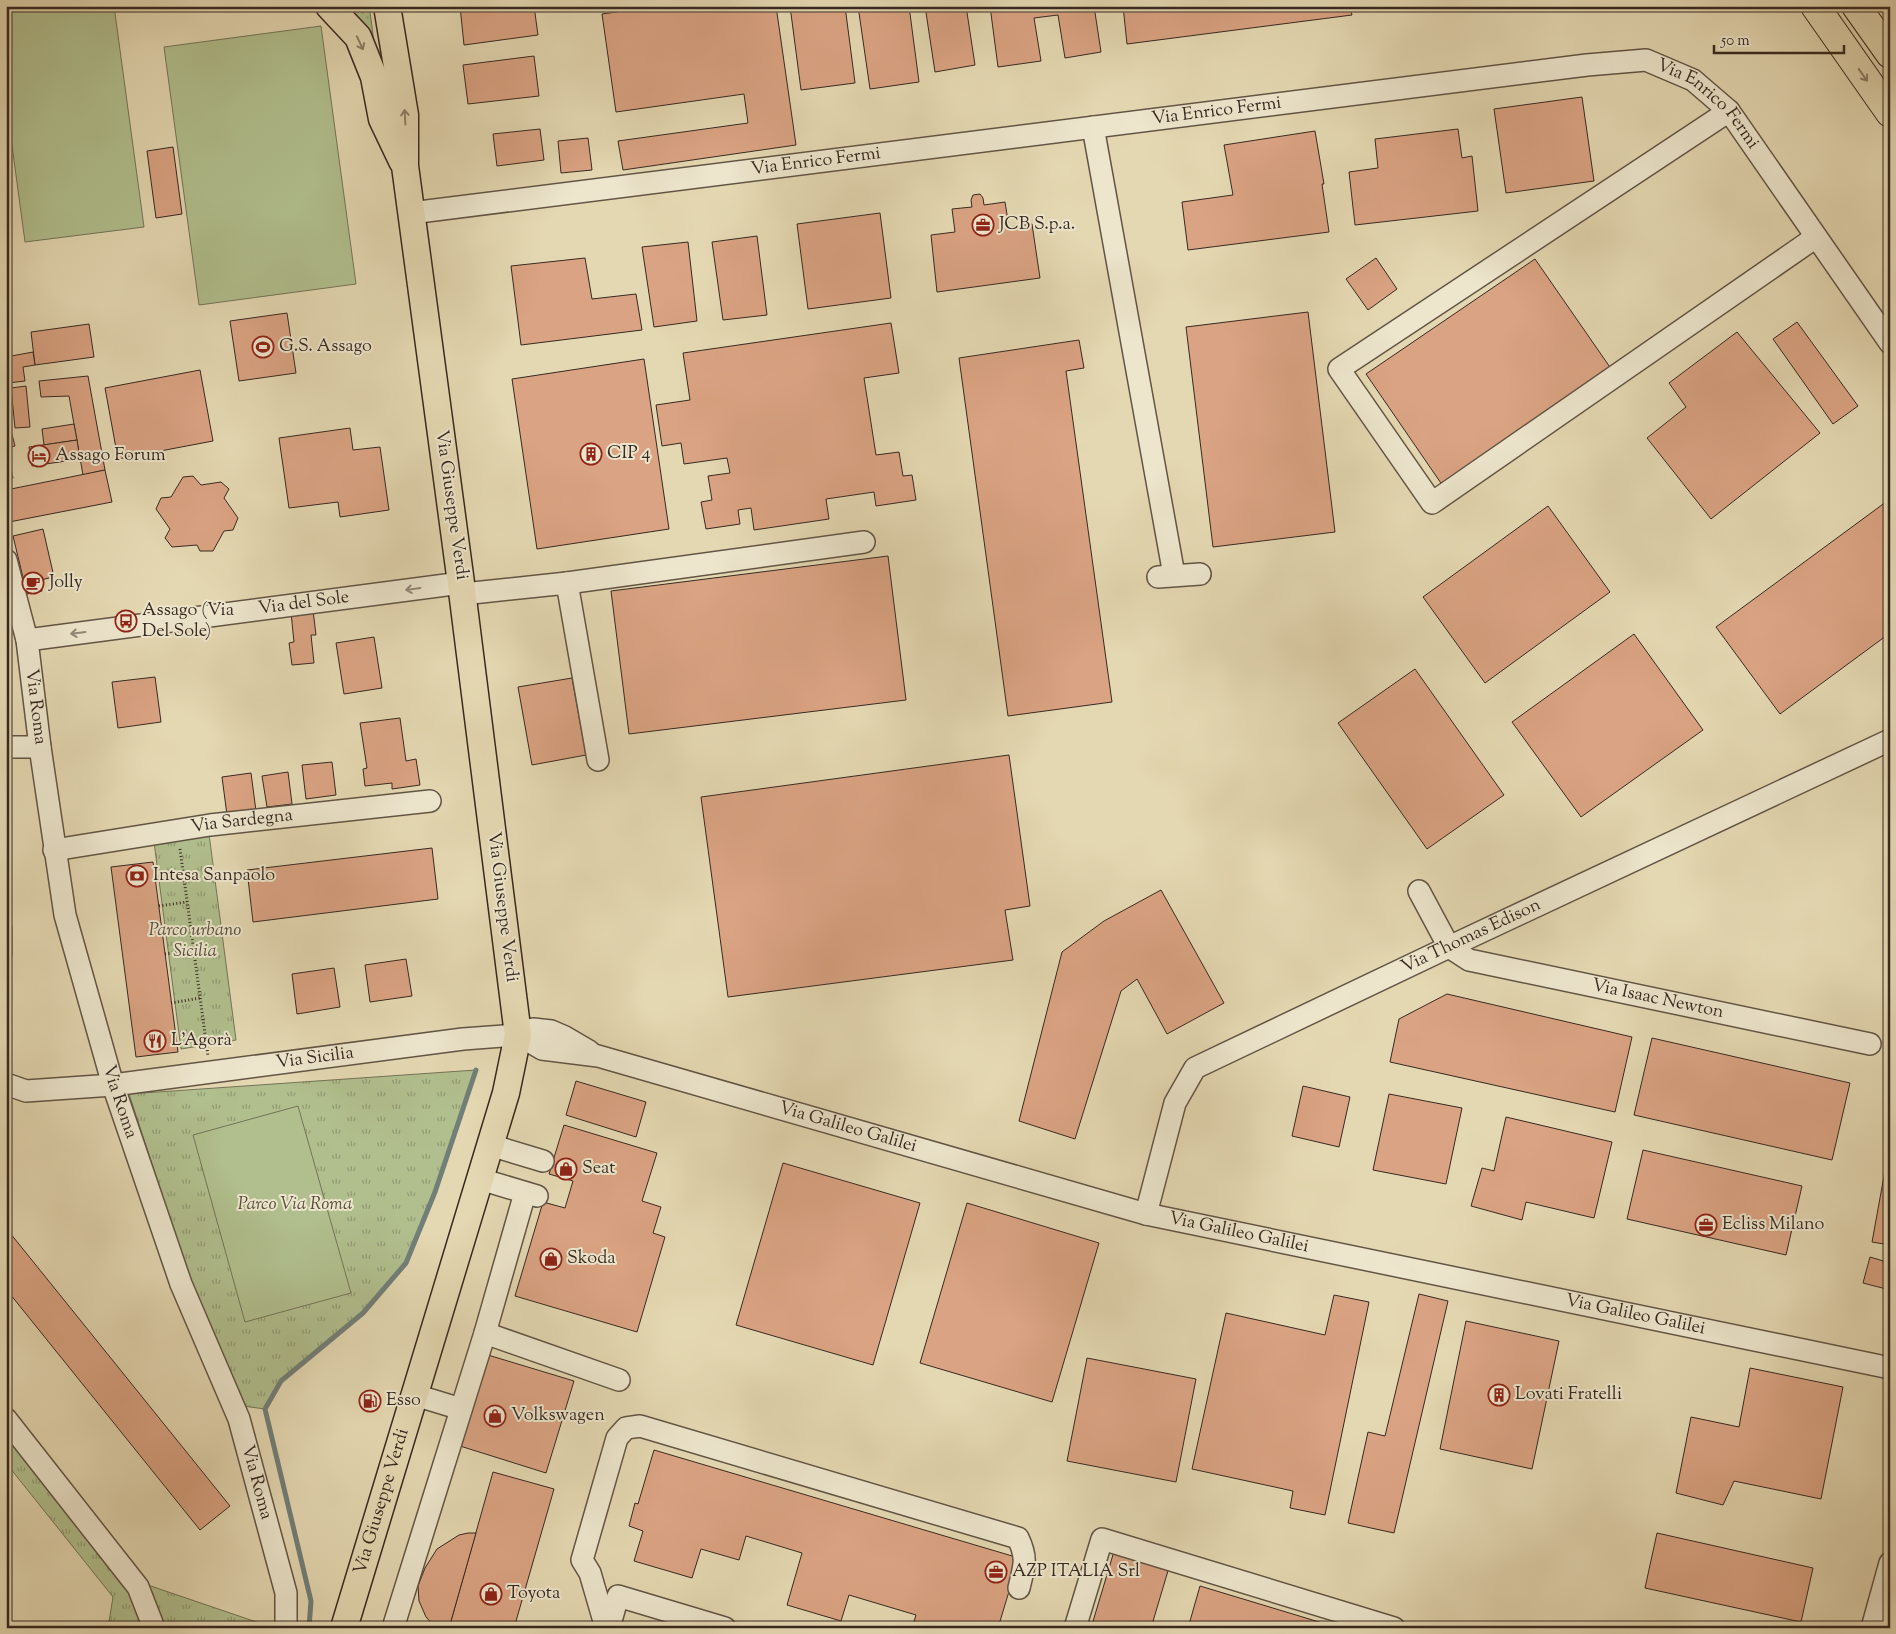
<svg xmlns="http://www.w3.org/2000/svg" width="1896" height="1634" font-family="'Sorts Mill Goudy',serif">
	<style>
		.grass { fill: url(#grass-dots); stroke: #747458 }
		.park { fill: url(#park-tufts); stroke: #747458 }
		.pitch { fill: #b1bf8e; stroke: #747458 }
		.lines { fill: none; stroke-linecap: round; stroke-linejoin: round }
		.stream { stroke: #717f79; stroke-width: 5 }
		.building { fill: #daa383; stroke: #372921 }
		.minor-casing { stroke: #625545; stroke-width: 24 }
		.major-casing { stroke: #372921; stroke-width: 29 }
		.highway-casing { stroke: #372921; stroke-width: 30 }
		.path { stroke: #372921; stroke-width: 3; stroke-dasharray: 1 2.5; stroke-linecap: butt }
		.minor { stroke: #ede6cd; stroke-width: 21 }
		.major { stroke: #e4d8b2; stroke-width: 26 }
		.highway { stroke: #e4d8b2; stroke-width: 28 }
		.oneway { stroke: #8e806a }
		.oneway2 { stroke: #928877 }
		.labels { text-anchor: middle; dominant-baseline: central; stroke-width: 4; stroke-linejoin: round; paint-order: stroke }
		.street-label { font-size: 18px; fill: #372921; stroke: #ede6cd }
		.poi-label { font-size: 18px; fill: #372921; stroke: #ede6cd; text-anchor: start }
		.park-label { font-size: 18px; font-style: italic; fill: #564e3c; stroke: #ede6cd }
	</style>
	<defs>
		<pattern id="grass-dots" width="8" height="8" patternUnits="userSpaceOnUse" patternTransform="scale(1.25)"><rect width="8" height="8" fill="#b1bf8e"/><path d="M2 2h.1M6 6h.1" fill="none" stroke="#919b74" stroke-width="1.8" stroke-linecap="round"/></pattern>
		<pattern id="park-tufts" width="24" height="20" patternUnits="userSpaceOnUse" patternTransform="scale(1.25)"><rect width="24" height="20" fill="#b1bf8e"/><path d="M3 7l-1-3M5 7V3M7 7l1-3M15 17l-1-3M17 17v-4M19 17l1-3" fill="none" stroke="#919b74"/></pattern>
	</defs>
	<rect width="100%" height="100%" fill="#e4d8b2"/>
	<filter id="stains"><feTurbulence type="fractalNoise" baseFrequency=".004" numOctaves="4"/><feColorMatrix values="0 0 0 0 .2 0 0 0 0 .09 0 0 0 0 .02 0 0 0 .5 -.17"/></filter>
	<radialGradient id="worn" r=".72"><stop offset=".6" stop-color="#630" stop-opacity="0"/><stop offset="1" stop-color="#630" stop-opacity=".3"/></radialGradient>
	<!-- grass -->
	<path class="grass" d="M339,6H356L370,12L375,50Z"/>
	<!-- park -->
	<g class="park">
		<path d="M209,834L236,1040L181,1049L154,842Z"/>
		<path d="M476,1070L435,1192L406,1263L363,1313L281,1381L265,1409L243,1406L192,1286L129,1094Z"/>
		<path d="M6,1416L139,1582L274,1628H108L113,1597L6,1463Z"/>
	</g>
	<!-- pitch -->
	<g class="pitch">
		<path d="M55,6H114L144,227L25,242L6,101V13Z"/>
		<path d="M321,26L356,284L199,305L164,47Z"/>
		<path d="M298,1106L351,1293L245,1322L193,1135Z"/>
	</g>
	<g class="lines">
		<!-- stream -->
		<path class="stream" d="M309,1628L311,1601L265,1409L281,1381L363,1313L406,1263L435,1192L476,1070"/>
	</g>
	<!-- building -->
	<g class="building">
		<path d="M460,6H534L538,35L464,45Z"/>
		<path d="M659,6H776L796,145L623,170L618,141L748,123L744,94L616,112L602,14Z"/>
		<path d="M790,6H845L855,83L801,90Z"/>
		<path d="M858,6H909L919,82L870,89Z"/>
		<path d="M925,6H966L975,65L935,72Z"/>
		<path d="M990,6H1094L1101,52L1065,58L1058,15L1034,18L1041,61L998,67Z"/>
		<path d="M1123,6H1350L1352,15L1127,44Z"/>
		<path d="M534,56L539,96L468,104L463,65Z"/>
		<path d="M1582,97L1594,181L1506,193L1494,109Z"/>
		<path d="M540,129L544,160L497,166L493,134Z"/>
		<path d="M1458,129L1462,158L1472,156L1478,211L1355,225L1349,172L1378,168L1375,139Z"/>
		<path d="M1315,131L1324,184H1322L1329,232L1188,250L1182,202L1233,195L1224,145Z"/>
		<path d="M588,138L592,170L561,173L558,141Z"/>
		<path d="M173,147L182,214L156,218L147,151Z"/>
		<path d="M980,194L983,198L984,205L1005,202L1009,227L1032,224L1040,278L937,292L931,235L955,232L952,209L972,207L971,200L973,195Z"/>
		<path d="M880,213L891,298L808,309L797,224Z"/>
		<path d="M757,236L767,315L723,320L712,242Z"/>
		<path d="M688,242L697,321L654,327L642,247Z"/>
		<path d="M585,258L592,299L636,294L642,330L521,345L511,266Z"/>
		<path d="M1376,258L1397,289L1368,310L1346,279Z"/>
		<path d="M1535,259L1614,373L1445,489L1366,374Z"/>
		<path d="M1308,312L1335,532L1213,547L1186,327Z"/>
		<path d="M287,313L296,373L239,381L230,321Z"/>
		<path d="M1797,322L1858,406L1833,424L1773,339Z"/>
		<path d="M891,323L899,373L864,378L876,455L899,452L903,476L912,475L916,500L876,506L874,492L826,499L829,519L754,530L751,508L738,510L740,524L706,529L701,502L712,500L708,476L730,473L727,458L684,464L681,443L662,446L656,405L690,400L683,353Z"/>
		<path d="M89,324L94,357L35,365L31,332Z"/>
		<path d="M1737,332L1820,433L1711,519L1647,438L1686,407L1669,383Z"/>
		<path d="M1079,340L1084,368L1066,371L1112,702L1008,716L959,358Z"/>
		<path d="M33,352L35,365L23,367L25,381L8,383L9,390H6V357Z"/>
		<path d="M644,359L669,529L537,549L512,379Z"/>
		<path d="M200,370L213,441L118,459L105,388Z"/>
		<path d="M88,376L105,470L83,475L69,396L41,397L39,381Z"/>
		<path d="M26,386L30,427L15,428L11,388Z"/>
		<path d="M6,411L15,446L6,448L13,478L6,479Z"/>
		<path d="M74,424L77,440L44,445L42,429Z"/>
		<path d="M350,428L353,450L380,447L389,510L340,517L338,502L289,508L279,438Z"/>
		<path d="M77,440L80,459L32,466L29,447Z"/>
		<path d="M105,470L112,502L9,522L6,510V490Z"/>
		<path d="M193,476L201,485L221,482L229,489L224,498L238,518L233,530L224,531L213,551H200L197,545L172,547L165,538L170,529L156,509L161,498L171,497L183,477Z"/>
		<path d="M1890,499V633L1780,714L1716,627Z"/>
		<path d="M1548,506L1610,592L1485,683L1423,597Z"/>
		<path d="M43,529L54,577L40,580L42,591L27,594L13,536Z"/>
		<path d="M888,556L906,700L629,734L611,591Z"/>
		<path d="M313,610L316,635H311L314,663L292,665L289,643L294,642L291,613Z"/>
		<path d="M1634,634L1703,730L1581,817L1512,722Z"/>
		<path d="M374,637L382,688L344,694L336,643Z"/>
		<path d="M1415,669L1504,795L1427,849L1338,723Z"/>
		<path d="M155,677L161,722L118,728L112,682Z"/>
		<path d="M572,678L586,755L532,765L518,687Z"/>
		<path d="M400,718L406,761L416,759L420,785L392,789V783L365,786L363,769L367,768L360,723Z"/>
		<path d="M1009,755L1030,906L1005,910L1013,960L728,997L701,797Z"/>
		<path d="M332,762L336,795L306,799L302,765Z"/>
		<path d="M288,772L292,804L267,807L262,776Z"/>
		<path d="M251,773L256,811L227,815L222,777Z"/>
		<path d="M432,848L438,899L253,922L247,870Z"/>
		<path d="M153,862L178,1052L136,1057L111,867Z"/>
		<rect x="6" y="875" width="2" height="30"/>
		<path d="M1161,890L1224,1003L1167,1034L1137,979L1121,991L1075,1139L1019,1121L1062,952L1104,921Z"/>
		<rect x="6" y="927" width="6" height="29"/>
		<path d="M406,959L412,996L370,1002L365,965Z"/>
		<path d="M334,968L340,1007L297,1014L292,974Z"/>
		<path d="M1447,994L1632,1037L1615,1112L1390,1062L1399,1019Z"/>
		<rect x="6" y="996" width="4" height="31"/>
		<path d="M1652,1038L1850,1083L1832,1160L1634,1115Z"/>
		<path d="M576,1081L646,1102L636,1137L566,1115Z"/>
		<path d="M1303,1086L1350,1097L1339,1147L1292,1136Z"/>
		<path d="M1389,1094L1462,1108L1446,1184L1373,1170Z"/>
		<path d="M1506,1117L1612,1142L1594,1218L1526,1202L1522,1220L1471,1206L1482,1168L1494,1171Z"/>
		<path d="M564,1125L657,1153L642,1201L661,1207L653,1233L665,1237L637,1332L515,1296L543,1202L565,1208L573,1181L549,1174Z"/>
		<path d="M1890,1143V1245L1872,1242Z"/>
		<path d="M1643,1150L1802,1186L1786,1255L1627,1219Z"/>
		<path d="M783,1163L920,1203L873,1365L736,1325Z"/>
		<path d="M967,1203L1099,1243L1052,1402L920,1363Z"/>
		<path d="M6,1228L230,1506L200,1530L6,1289Z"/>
		<path d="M1870,1257L1890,1263V1290L1863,1283Z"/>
		<path d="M1419,1294L1448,1301L1394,1533L1348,1523L1368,1432L1385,1436Z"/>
		<path d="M1334,1295L1369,1302L1325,1515L1290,1508L1293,1491L1192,1469L1226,1313L1325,1335Z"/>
		<path d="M1466,1321L1559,1341L1532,1469L1440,1449Z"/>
		<path d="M488,1355L574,1381L546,1473L460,1446Z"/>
		<path d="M1087,1358L1196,1379L1176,1482L1067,1461Z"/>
		<path d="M1750,1368L1843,1387L1821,1499L1734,1481L1723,1505L1676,1493L1691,1417L1739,1427Z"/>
		<path d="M654,1450L1019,1558L998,1628H912L916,1615L849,1595L841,1621L787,1605L802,1553L746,1536L739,1560L701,1549L692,1578L634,1561L643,1531L629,1526L635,1503L638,1504Z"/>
		<path d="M493,1472L554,1489L514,1628H449Z"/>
		<path d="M468,1533H476L449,1628H436L426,1617L419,1601L418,1586L425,1568L437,1549L459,1535Z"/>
		<path d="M1657,1533L1813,1568L1801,1622L1645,1588Z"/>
		<path d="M1115,1548L1170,1564L1151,1628H1091Z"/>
		<path d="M1200,1586L1339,1628H1188Z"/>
	</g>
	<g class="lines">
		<!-- minor casing -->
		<g class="minor-casing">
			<g id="minor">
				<path d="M1729,111L1339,369L1432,503L1816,237"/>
				<path d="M1093,127L1174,575"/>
				<path id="s1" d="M411,213L1587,65L1646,60L1693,80L1729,111L1890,343"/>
				<path id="s2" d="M6,560L27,640L40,747L65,915L113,1085L181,1284L239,1419L286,1593V1628"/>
				<path d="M1158,577L1200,574"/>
				<path d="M567,583L864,542"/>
				<path d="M463,594L567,583L598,760"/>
				<path id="s3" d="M27,640L461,583"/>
				<path d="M6,747H40"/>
				<path id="s4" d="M54,850L210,825L430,801"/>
				<path id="s5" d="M1419,891L1449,947L1469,960L1870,1044"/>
				<path id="s6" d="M518,1035L542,1049L598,1056L1146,1214L1890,1368"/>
				<path id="s7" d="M6,1084L26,1091L113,1085L463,1039L518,1035L533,1029L551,1031L565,1037L589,1051"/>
				<path d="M490,1145L543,1161"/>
				<path d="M480,1179L537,1196"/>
				<path id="s8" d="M1146,1214L1175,1103L1195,1068L1449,947L1890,740"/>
				<path d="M485,1333L619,1380"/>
				<path d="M415,1395L461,1409"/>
				<path d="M6,1419L138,1587L154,1628"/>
				<path d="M393,1628L485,1333L525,1193"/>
				<path d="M606,1628L590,1573L582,1560L617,1438L626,1428L640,1426L1018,1538C1028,1559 1024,1566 1019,1588"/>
				<path d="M609,1628L618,1596L725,1628"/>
				<path d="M1075,1628L1102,1539L1394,1628"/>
				<path d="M1872,1628L1890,1563"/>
			</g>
		</g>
		<!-- major casing -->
		<g class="major-casing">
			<g id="major">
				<path d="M329,6L358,37L374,77L382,119L402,161"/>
				<path id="s9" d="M344,1628L506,1093L518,1035L461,583L405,166V115L387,6"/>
			</g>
		</g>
		<!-- highway casing -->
		<g class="highway-casing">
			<g id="highway">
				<path d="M1815,6L1890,113"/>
				<path d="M1856,6L1890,54"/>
			</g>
		</g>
		<!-- path -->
		<g class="path">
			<path d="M180,849L208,1056"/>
			<path d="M159,906L187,902"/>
			<path d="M165,954L194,949"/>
			<path d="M171,1003L200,998"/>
		</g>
		<!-- minor -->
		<use href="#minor" class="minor"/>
		<!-- major -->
		<use href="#major" class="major"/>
		<!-- highway -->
		<use href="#highway" class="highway"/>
	</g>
	<!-- one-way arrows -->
	<defs><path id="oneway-shaft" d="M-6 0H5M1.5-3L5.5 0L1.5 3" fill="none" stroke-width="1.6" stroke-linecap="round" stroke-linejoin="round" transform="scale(1.25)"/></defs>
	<g class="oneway">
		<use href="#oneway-shaft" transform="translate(360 43) rotate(65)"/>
		<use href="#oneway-shaft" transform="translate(1863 75) rotate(55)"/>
		<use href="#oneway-shaft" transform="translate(405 117) rotate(-93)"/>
	</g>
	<g class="oneway2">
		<use href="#oneway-shaft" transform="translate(413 589) rotate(172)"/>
		<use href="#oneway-shaft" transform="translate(78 633) rotate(173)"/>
	</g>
	<!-- icons -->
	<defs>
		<g id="office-ring" transform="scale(1.125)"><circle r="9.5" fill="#ede6cd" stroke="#8f2418" stroke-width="1.5"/><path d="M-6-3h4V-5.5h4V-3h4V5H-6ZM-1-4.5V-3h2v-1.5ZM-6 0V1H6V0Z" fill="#8f2418"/></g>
		<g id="stadium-ring" transform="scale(1.125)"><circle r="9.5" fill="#ede6cd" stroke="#8f2418" stroke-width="1.5"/><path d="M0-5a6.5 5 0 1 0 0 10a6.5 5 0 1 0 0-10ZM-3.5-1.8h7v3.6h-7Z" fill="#8f2418"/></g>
		<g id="building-ring" transform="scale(1.125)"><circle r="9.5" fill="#ede6cd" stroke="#8f2418" stroke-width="1.5"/><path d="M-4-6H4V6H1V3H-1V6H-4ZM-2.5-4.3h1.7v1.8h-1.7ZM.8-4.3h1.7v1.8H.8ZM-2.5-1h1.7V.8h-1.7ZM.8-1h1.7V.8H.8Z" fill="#8f2418"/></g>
		<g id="hotel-ring" transform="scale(1.125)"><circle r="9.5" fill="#ede6cd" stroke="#8f2418" stroke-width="1.5"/><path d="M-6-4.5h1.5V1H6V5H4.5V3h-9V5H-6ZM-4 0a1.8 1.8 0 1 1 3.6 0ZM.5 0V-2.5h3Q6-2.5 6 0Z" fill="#8f2418"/></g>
		<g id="cafe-ring" transform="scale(1.125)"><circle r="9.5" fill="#ede6cd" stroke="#8f2418" stroke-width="1.5"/><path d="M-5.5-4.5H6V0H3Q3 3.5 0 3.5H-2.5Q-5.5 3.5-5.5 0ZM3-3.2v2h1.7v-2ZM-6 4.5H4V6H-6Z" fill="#8f2418"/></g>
		<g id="bus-ring" transform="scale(1.125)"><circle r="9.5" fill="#ede6cd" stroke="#8f2418" stroke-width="1.5"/><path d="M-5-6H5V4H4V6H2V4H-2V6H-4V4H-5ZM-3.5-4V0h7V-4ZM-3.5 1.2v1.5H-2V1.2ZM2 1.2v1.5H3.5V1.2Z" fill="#8f2418"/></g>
		<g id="bank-ring" transform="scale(1.125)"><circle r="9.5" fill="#ede6cd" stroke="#8f2418" stroke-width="1.5"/><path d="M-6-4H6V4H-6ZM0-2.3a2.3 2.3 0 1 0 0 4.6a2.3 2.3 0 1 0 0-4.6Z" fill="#8f2418"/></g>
		<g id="restaurant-ring" transform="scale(1.125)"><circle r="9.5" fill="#ede6cd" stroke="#8f2418" stroke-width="1.5"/><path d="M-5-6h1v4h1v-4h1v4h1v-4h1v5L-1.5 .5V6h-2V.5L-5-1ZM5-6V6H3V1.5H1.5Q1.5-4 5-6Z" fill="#8f2418"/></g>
		<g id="shop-ring" transform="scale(1.125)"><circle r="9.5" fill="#ede6cd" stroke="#8f2418" stroke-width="1.5"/><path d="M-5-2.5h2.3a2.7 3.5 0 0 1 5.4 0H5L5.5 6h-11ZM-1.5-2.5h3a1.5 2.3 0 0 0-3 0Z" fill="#8f2418"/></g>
		<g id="fuel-ring" transform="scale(1.125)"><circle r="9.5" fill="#ede6cd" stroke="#8f2418" stroke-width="1.5"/><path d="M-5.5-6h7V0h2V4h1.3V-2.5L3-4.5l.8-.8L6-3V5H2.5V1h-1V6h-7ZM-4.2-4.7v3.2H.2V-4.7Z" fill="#8f2418"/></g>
	</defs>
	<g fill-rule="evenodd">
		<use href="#office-ring" x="983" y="225"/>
		<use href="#stadium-ring" x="263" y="347"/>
		<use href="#building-ring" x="591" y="454"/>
		<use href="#hotel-ring" x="39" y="456"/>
		<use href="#cafe-ring" x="33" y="583"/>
		<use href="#bus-ring" x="126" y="621"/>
		<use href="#bank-ring" x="137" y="876"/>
		<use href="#restaurant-ring" x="155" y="1041"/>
		<use href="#shop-ring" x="566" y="1169"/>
		<use href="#office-ring" x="1706" y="1225"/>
		<use href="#shop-ring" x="551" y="1259"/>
		<use href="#building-ring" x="1499" y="1395"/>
		<use href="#fuel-ring" x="370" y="1401"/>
		<use href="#shop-ring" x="495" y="1416"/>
		<use href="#office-ring" x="996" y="1572"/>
		<use href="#shop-ring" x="491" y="1594"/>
	</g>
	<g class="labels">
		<!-- street labels -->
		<g class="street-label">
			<text stroke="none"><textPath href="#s1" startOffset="1322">Via Enrico Fermi</textPath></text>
			<text stroke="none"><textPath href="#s1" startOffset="812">Via Enrico Fermi</textPath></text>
			<text stroke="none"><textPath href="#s1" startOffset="408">Via Enrico Fermi</textPath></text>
			<text transform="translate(451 505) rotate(82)">Via Giuseppe Verdi</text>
			<text stroke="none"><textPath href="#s3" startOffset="279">Via del Sole</textPath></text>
			<text stroke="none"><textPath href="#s2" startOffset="150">Via Roma</textPath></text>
			<text stroke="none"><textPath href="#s4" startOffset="190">Via Sardegna</textPath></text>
			<text transform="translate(502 907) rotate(83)">Via Giuseppe Verdi</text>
			<text stroke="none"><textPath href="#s8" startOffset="461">Via Thomas Edison</textPath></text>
			<text stroke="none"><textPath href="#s5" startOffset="280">Via Isaac Newton</textPath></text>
			<text stroke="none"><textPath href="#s7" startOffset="312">Via Sicilia</textPath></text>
			<text stroke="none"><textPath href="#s2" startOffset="555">Via Roma</textPath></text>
			<text stroke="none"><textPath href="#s6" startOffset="344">Via Galileo Galilei</textPath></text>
			<text stroke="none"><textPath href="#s6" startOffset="749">Via Galileo Galilei</textPath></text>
			<text stroke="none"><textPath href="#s6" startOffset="1154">Via Galileo Galilei</textPath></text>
			<text stroke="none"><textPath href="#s2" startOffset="960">Via Roma</textPath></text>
			<text stroke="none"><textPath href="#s9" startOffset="132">Via Giuseppe Verdi</textPath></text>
		</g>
		<!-- poi labels -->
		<g class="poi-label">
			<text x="999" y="225">JCB S.p.a.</text>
			<text x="279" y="347">G.S. Assago</text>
			<text x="607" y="454">CIP 4</text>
			<text x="55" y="456">Assago Forum</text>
			<text x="49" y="583">Jolly</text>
			<text x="142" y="611">Assago (Via<tspan x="142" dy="21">Del Sole)</tspan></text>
			<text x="153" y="876">Intesa Sanpaolo</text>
			<text x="171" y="1041">L'Agorà</text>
			<text x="582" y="1169">Seat</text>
			<text x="1722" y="1225">Ecliss Milano</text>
			<text x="567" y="1259">Skoda</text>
			<text x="1515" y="1395">Lovati Fratelli</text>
			<text x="386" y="1401">Esso</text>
			<text x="511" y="1416">Volkswagen</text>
			<text x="1012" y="1572">AZP ITALIA Srl</text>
			<text x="507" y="1594">Toyota</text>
		</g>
		<!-- park labels -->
		<g class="park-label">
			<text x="195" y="931">Parco urbano<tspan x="195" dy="21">Sicilia</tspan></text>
			<text x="295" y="1205">Parco Via Roma</text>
		</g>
	</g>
	<!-- margin -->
	<rect width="1896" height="1634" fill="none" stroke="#e4d8b2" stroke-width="25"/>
	<rect x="8" y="8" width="1881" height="1619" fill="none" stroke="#372921" stroke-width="2.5"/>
	<rect x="12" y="12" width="1871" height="1609" fill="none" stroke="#372921"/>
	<!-- scale -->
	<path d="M1714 45v8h130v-8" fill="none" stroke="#372921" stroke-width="2.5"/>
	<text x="1721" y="45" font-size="15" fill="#372921" stroke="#ede6cd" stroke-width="4" paint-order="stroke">50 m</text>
	<rect width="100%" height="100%" filter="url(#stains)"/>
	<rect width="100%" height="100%" fill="url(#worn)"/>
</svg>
